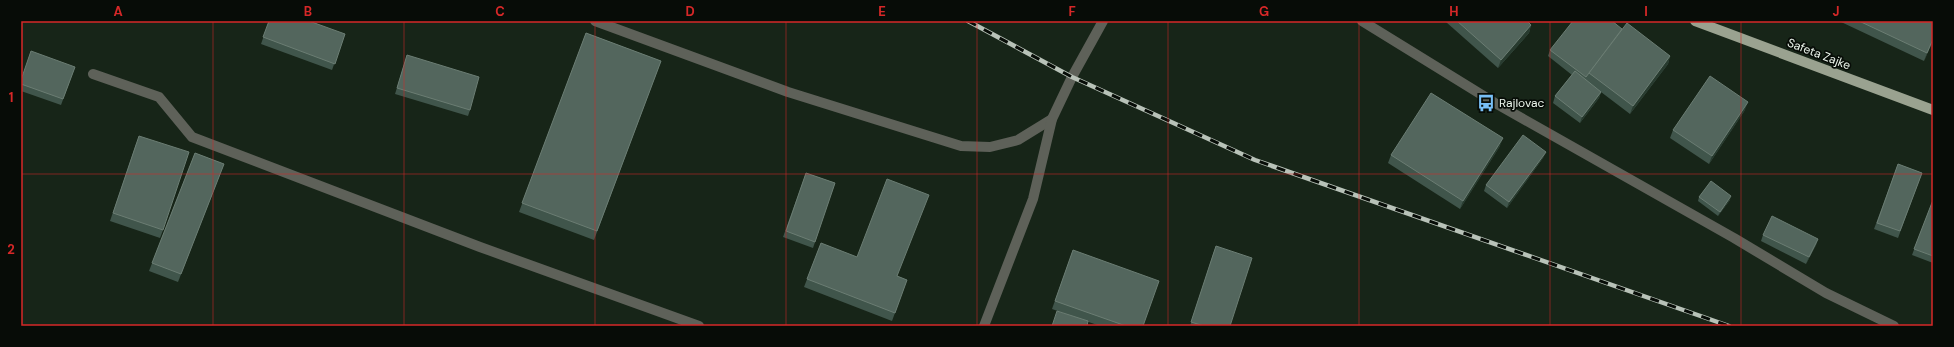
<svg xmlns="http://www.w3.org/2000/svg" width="1954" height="347" font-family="'DM Sans',sans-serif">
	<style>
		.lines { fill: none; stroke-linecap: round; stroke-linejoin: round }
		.service { stroke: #5e6159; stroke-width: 10 }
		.primary { stroke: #9aa290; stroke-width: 10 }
		.rail-casing { stroke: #b8c2b8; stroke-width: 4.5 }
		.rail { stroke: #070c07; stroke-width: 3; stroke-dasharray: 9; stroke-linecap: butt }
		.wall { fill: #40554b }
		.shaded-wall { fill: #283b2f }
		.building { fill: #53665d; stroke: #6b7d73 }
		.grid { fill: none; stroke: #d62828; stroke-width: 1; stroke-opacity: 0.55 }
		.labels { text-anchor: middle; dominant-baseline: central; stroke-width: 3.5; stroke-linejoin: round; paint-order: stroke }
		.street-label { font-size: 12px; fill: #edf6ed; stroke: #070c07 }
		.poi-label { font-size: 12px; fill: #edf6ed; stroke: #070c07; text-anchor: start }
		.neatline { fill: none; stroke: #d62828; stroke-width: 1.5 }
		.grid-label { font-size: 13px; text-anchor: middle; font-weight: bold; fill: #d62828 }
	</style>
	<rect width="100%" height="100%" fill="#172518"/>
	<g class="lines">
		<!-- service -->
		<g class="service">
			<path d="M595,21L788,92L961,146L990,147L1018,140L1052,119"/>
			<path d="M1362,21L1495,103L1734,238L1826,293L1894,326"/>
			<path d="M93,74L159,97L192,137L480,247L699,326"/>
			<path d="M984,326L1033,199L1052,119L1072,77L1103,21"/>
		</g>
		<!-- primary -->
		<path class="primary" d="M1695,21L1933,110"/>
		<!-- rail casing -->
		<g class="rail-casing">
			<path id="rail" d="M968,21L1072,77L1255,160L1729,326"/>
		</g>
		<!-- rail -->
		<use href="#rail" class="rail"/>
	</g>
	<!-- wall -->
	<g class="wall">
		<path d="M269,21L345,34L332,70L261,44Z"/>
		<path d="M1447,21H1527L1531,25L1529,33L1498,68L1446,22Z"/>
		<path d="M1839,21H1933V41L1924,61Z"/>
		<path d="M1622,29L1670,56L1668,64L1630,114L1601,92L1599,98L1580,123L1553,103L1555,96L1572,75L1548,56L1550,50Z"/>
		<path d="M586,33L661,61L594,240L519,212Z"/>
		<path d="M407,55L470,110L468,116L395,94Z"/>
		<path d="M75,67L61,105L21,91V80Z"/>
		<path d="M1745,110L1709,164L1670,138L1673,130Z"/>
		<path d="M136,144L163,230L160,238L110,221Z"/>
		<path d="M1500,146L1460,209L1388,163L1391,155Z"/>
		<path d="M1546,152L1543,158L1507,208L1484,191L1486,185Z"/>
		<path d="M195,153L224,164L178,282L149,271Z"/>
		<path d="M1898,164L1922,173L1898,238L1874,229Z"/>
		<path d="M806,173L835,183L813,248L783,237Z"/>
		<path d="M1699,197L1730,200L1718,216L1698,201Z"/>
		<path d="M1933,200V263L1912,255Z"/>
		<path d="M1763,235L1818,239L1816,245L1806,264L1761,241Z"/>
		<path d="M821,243L897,276L907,280L892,321L804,287Z"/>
		<path d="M1216,246L1230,326H1190L1213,254Z"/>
		<path d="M1073,250L1143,326H1100L1052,309Z"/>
	</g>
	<!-- shaded-wall -->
	<g class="shaded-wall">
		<path d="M1531,25L1529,33L1498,68L1501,60Z"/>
		<path d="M1933,39V41L1924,61L1927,53Z"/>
		<path d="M1670,56L1668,64L1630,114L1633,106Z"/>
		<path d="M1601,92L1599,98L1580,123L1582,117Z"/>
		<path d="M1748,102L1745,110L1709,164L1712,156Z"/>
		<path d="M1503,138L1500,146L1460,209L1463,201Z"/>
		<path d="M1546,152L1543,158L1507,208L1509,202Z"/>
		<path d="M1731,196L1730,200L1718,216L1720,212Z"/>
		<path d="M1818,239L1816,245L1806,264L1809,257Z"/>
	</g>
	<!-- building -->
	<g class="building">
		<path d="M269,21H309L345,34L335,64L263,37Z"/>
		<path d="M1457,21H1527L1531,25L1501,60Z"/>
		<path d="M1573,21H1612L1622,29L1586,77L1550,50Z"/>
		<path d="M1859,21H1933V39L1927,53Z"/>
		<path d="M1627,23L1670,56L1633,106L1589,73Z"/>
		<path d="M586,33L661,61L597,231L522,203Z"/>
		<path d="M31,51L75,67L63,99L21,84V80Z"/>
		<path d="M407,55L479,77L470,110L397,88Z"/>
		<path d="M1575,71L1601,92L1582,117L1555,96Z"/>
		<path d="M1710,76L1748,102L1712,156L1673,130Z"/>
		<path d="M1431,93L1503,138L1463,201L1391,155Z"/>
		<path d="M1523,135L1546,152L1509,202L1486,185Z"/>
		<path d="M139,136L189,152L163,230L113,213Z"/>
		<path d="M195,153L224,164L181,274L152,263Z"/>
		<path d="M1898,164L1922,173L1900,231L1877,223Z"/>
		<path d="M806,173L835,183L815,242L786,231Z"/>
		<path d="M887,179L929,195L897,276L907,280L895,313L807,279L821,243L857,257Z"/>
		<path d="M1711,181L1731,196L1720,212L1699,197Z"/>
		<path d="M1933,200V256L1914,249Z"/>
		<path d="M1772,216L1818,239L1809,257L1763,235Z"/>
		<path d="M1216,246L1252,258L1230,326H1204L1191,322Z"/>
		<path d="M1073,250L1159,281L1143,326H1126L1055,301Z"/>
		<path d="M1057,311L1088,321L1087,326H1052Z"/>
	</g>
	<!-- grid -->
	<path class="grid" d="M213,21V326M404,21V326M595,21V326M786,21V326M977,21V326M1168,21V326M1359,21V326M1550,21V326M1741,21V326M21,174H1933"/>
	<!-- icons -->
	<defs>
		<g id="bus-bare" transform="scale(1.38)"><path d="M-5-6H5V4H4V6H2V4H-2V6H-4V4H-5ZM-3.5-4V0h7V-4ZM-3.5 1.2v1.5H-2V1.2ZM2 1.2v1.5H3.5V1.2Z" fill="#78bff7" stroke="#070c07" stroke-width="2.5" paint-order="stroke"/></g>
	</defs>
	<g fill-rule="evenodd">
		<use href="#bus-bare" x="1486" y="103"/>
	</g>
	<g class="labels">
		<!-- street labels -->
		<g class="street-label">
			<text transform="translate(1819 54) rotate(21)">Safeta Zajke</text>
		</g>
		<!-- poi labels -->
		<g class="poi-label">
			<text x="1499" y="103">Rajlovac</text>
		</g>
	</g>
	<!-- border -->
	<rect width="1954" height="347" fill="none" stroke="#070c07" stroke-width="44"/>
	<rect x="22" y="22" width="1910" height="303" class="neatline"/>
	<g class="grid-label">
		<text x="118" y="16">A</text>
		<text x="308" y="16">B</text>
		<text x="500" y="16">C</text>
		<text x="690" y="16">D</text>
		<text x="882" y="16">E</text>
		<text x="1072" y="16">F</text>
		<text x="1264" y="16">G</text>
		<text x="1454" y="16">H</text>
		<text x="1646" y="16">I</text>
		<text x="1836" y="16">J</text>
		<text x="11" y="102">1</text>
		<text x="11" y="254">2</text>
	</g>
</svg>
